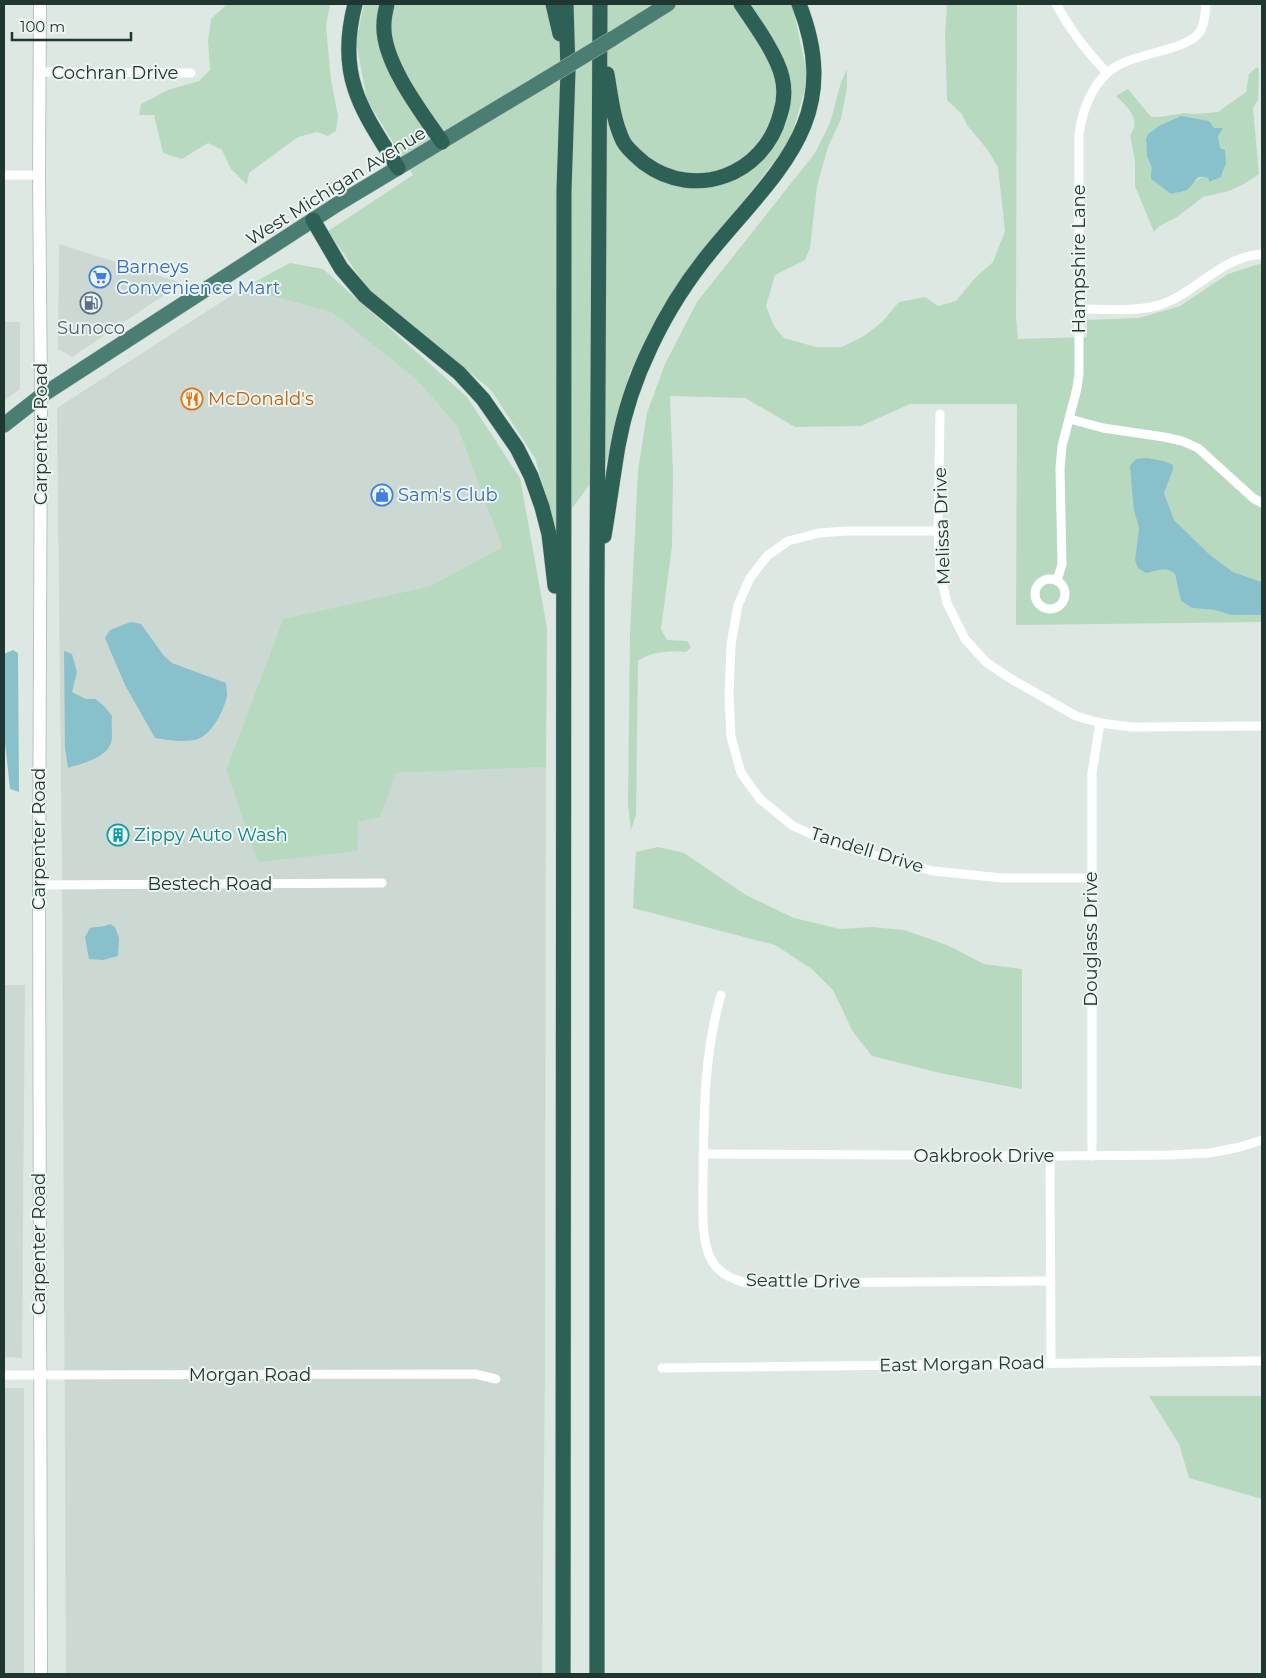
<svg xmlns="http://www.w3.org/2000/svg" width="1266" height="1678" font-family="Montserrat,sans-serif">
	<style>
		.built { fill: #ccd8d2 }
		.green { fill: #b7d9c0; fill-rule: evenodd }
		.water { fill: #88c0cb }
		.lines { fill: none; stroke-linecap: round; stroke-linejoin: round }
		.secondary-casing { stroke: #b2c7bf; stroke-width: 14 }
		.trunk-casing { stroke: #bcc3c1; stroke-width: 16 }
		.motorway-casing { stroke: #bcc3c1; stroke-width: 16 }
		.minor { stroke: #fff; stroke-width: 9 }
		.secondary { stroke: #fff; stroke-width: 12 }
		.trunk { stroke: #4a7e72; stroke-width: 15 }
		.motorway { stroke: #2e6156; stroke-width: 15 }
		.trunk-bridge-casing { stroke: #bcc3c1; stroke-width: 16; stroke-linecap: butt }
		.trunk-bridge { stroke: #4a7e72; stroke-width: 15 }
		.labels { text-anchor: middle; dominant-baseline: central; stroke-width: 4; stroke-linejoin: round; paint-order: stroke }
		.street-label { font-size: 18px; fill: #203631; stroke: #edf5f1 }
		.shop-label { font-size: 18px; fill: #366cbe; stroke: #edf5f1; text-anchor: start }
		.service-label { font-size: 18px; fill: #4e5e75; stroke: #edf5f1 }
		.food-label { font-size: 18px; fill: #c56008; stroke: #edf5f1; text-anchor: start }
		.culture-label { font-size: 18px; fill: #0d838f; stroke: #edf5f1; text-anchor: start }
	</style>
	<rect width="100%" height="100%" fill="#dde8e3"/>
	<!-- built -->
	<g class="built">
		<path d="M59,244L182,283L72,357L58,349Z"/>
		<path d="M243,288L332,311L416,379L457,426L502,547L430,586L283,619L226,770L258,861L358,821L380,817L395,773L546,767L545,1368L542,1674H66L62,876L57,408Z"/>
		<path d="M4,322H20V389L4,401Z"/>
		<path d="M4,985H25L22,1358L4,1357Z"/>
		<rect x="4" y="1388" width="20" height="286"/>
	</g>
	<!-- green -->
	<g class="green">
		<path d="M227,4H330L326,26L331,80L338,116L336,131L328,136L317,132L298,137L249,173L247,185L231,169L222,150L208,143L182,159L163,153L154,115H139L141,104L168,90L199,81L210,70L208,41L211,19Z"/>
		<path d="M364,4H790L793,8L808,79L790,141L669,298L629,374L610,457L556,530L535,458L491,390L368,289L328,231L413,175L367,100L356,42Z"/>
		<path d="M947,4H1017L1016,318L1018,339L1087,337V320L1139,318L1180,306L1228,274L1262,263V582L1233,572L1209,554L1174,520L1164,493L1173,470L1134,502V511L1139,528L1135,560L1155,571C1163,567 1168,568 1175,573L1181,601L1192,608L1215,610L1231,615H1262V622L1016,625L1017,404H910L861,426L795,427L745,398L670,396L673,473L672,546L661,629L667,640L687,641L691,647L686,652C669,651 653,651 638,661L636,815L631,830L628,804L630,633L638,470L647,413L665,364L697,302L815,153L830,123L841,82L847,69V88L841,119L828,147L817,186L810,248L805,260L775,275L766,306L774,326L784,338L816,347H842L864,336L882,322L899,302L925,297L938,306L956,301L975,278L993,262L1005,231L998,167L987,149L967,125L962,114L947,100L945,36Z"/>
		<path d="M1257,67L1259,69L1258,100L1253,108L1259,174L1244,184L1229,191L1203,197L1177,217L1158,227L1154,232L1135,186V161L1130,135C1142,120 1128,107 1116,96L1128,89L1151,117H1160L1184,113L1195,114L1218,112L1246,92L1249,74ZM1159,126L1223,128L1218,136L1220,148L1225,150L1226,163L1221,177L1209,182L1208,178L1204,176L1171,194L1151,179L1153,168L1147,156L1146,139L1148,134Z"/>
		<path d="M290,263L323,269L467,397L520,478L547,628L546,767L396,773L380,817L358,822L357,851L258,862L226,770L283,619L430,586L502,547L457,426L416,379L332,312L243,288Z"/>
		<path d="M658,847L684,853L746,895L794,918L840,929L872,927L904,930L947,945L984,964L1022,969V1089L940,1073L872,1056L853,1032L833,990L812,969L775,945L633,908L636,852Z"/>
		<path d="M1149,1396H1262V1499L1189,1478L1179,1444Z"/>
	</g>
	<!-- water -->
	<g class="water">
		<path d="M1181,116L1209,121L1214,128H1223L1218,136L1220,148L1225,150L1226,163L1221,177L1209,182L1208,178C1195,173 1195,184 1188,189C1185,192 1176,192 1171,194L1151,179V173L1152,168L1147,156L1146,139L1148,134L1159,126Z"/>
		<path d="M1147,458L1163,461L1173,465V470L1164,493L1174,520L1209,554L1233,572L1262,582V615H1231L1215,610L1192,608L1181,601L1175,574C1165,565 1158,571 1146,573L1138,568L1135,560L1139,528L1134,511L1130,466L1136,459Z"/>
		<path d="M131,622L141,624L164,656L172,663L226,683C226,687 227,691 227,695C225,709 212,734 198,739C184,743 169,740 155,738L125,685L105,638L110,630Z"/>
		<path d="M13,650L18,653L19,792L10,789L4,733V654Z"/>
		<path d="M64,651L72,654L77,672L72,692L86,699H95L104,706L112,716C111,724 113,738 111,743C105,759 82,763 68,768L65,747Z"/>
		<path d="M110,924L115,927L119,938L118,956L103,960L89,959L85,937L90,928C97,926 103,928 110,924Z"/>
	</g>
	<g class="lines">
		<!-- secondary casing -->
		<g class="secondary-casing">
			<path id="secondary" d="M40,4L39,175L41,396L39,885L41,1674"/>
		</g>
		<!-- trunk casing -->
		<g class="trunk-casing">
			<g id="trunk">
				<path d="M612,39L668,4"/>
				<path d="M4,425L41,396L336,205L541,82"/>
			</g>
		</g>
		<!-- motorway casing -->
		<g class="motorway-casing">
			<g id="motorway">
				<path d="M355,4C348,31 346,62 355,89C364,117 383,143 398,168"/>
				<path d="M387,4C386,10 384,16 384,23C381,60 421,112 442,142"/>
				<path d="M553,4L560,34"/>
				<path d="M607,74C611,97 613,120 623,141C627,149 637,157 644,163C695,201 764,175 780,115C784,103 785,89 782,77C777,55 754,23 741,4"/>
				<path d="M313,220L341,268L365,296L459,373L483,399L517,448L531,476L542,507L549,534L555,586"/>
				<path d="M604,536C609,506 613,476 618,446C624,412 636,377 651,346C667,312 688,279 712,250C779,169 844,118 799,4"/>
				<path d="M563,1674L564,190L568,71L566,4"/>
				<path d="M597,1674V582L600,4"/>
			</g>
		</g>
		<!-- minor -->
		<g class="minor">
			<path d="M1056,4C1070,30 1087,52 1107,73"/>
			<path d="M40,72L191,73"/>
			<path d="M4,175H39"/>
			<path d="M1078,309C1103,309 1131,312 1156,306C1194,296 1219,257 1262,254"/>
			<path d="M940,414L938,531L940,572L947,603L965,639L986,662L1008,677L1076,716L1100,723L1132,727L1262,726"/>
			<path d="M1070,419L1103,428L1164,437L1182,441L1198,448L1253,498L1262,503"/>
			<path d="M938,531H846L819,533L788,541L767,556L750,578L738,605L731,645L729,695L731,737L741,773L760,799L793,826L833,844L933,871L1002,878H1091"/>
			<circle cx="1050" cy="594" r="15"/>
			<path d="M1057,581L1062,564L1060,468L1062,446L1077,388L1079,374V134C1083,108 1093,80 1117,66C1137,53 1191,50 1201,30C1205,22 1205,13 1206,4"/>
			<path d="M39,885L382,883"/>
			<path d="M721,995C703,1056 704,1120 703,1183C703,1204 701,1235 709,1255C716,1272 730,1279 747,1283L1051,1281"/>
			<path d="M703,1154L1050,1156L1170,1155L1210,1153L1240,1147L1262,1140"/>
			<path d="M1050,1156L1051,1363"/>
			<path d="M1092,1156V773L1100,723"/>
			<path d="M662,1368L1262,1361"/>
			<path d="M4,1375L475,1374L496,1379"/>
		</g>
		<!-- secondary -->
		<use href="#secondary" class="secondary"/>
		<!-- trunk -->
		<use href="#trunk" class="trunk"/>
		<!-- motorway -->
		<use href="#motorway" class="motorway"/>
		<!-- trunk-bridge casing -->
		<g class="trunk-bridge-casing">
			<path id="trunk-bridge" d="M541,82L612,39"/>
		</g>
		<!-- trunk-bridge -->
		<use href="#trunk-bridge" class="trunk-bridge"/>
	</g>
	<!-- icons -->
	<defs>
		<g id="supermarket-ring" transform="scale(1.125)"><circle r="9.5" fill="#edf5f1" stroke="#3f7fe0" stroke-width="1.5"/><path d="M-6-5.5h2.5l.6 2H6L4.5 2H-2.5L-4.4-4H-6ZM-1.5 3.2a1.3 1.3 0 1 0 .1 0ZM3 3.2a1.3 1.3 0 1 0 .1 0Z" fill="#3f7fe0"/></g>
		<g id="fuel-ring" transform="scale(1.125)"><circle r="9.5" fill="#edf5f1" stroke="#5c6f8a" stroke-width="1.5"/><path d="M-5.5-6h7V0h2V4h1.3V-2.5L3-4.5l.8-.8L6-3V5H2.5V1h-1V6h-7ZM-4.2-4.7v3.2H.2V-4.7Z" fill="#5c6f8a"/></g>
		<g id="restaurant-ring" transform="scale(1.125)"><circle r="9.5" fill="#edf5f1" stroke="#e8710a" stroke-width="1.5"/><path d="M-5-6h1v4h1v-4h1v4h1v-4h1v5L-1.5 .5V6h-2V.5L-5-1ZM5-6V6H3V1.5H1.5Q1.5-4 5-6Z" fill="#e8710a"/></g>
		<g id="shop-ring" transform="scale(1.125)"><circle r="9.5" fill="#edf5f1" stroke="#3f7fe0" stroke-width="1.5"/><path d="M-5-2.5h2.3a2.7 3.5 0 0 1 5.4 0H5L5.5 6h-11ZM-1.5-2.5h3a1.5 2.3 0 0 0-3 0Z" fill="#3f7fe0"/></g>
		<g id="building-ring" transform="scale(1.125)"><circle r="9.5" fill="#edf5f1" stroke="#0f9aa8" stroke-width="1.5"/><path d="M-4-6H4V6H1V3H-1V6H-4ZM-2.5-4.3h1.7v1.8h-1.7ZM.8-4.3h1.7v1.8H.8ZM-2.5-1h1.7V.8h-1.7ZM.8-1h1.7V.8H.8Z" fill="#0f9aa8"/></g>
	</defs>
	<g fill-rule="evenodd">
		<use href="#supermarket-ring" x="100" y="277"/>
		<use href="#fuel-ring" x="91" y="303"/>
		<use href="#restaurant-ring" x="192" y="399"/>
		<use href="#shop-ring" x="382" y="495"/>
		<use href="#building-ring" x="118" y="835"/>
	</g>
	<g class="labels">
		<!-- street labels -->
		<g class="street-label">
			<text x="115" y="73">Cochran Drive</text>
			<text transform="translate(336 186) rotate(-32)">West Michigan Avenue</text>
			<text transform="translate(1079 259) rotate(-90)">Hampshire Lane</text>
			<text transform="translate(41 434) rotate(-90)">Carpenter Road</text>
			<text transform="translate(942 526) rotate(-92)">Melissa Drive</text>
			<text transform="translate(39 839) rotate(-90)">Carpenter Road</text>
			<text transform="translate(867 850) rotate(17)">Tandell Drive</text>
			<text x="210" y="884">Bestech Road</text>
			<text transform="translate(1091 939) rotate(-90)">Douglass Drive</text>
			<text x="984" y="1156">Oakbrook Drive</text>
			<text transform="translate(39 1244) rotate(-90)">Carpenter Road</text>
			<text transform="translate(803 1281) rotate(1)">Seattle Drive</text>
			<text transform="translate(962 1364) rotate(-1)">East Morgan Road</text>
			<text x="250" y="1375">Morgan Road</text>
		</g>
		<!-- shop labels -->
		<g class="shop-label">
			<text x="116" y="267">Barneys<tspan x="116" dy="21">Convenience Mart</tspan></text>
			<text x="398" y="495">Sam's Club</text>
		</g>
		<!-- service labels -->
		<g class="service-label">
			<text x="91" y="328">Sunoco</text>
		</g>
		<!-- food labels -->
		<g class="food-label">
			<text x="208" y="399">McDonald's</text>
		</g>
		<!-- culture labels -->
		<g class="culture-label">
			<text x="134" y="835">Zippy Auto Wash</text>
		</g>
	</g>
	<!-- border -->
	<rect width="1266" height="1678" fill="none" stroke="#203631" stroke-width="10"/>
	<!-- scale -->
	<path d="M12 32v8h119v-8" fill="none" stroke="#203631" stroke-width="2.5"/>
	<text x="20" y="32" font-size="15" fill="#203631" stroke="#edf5f1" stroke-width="4" paint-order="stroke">100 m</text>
</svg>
